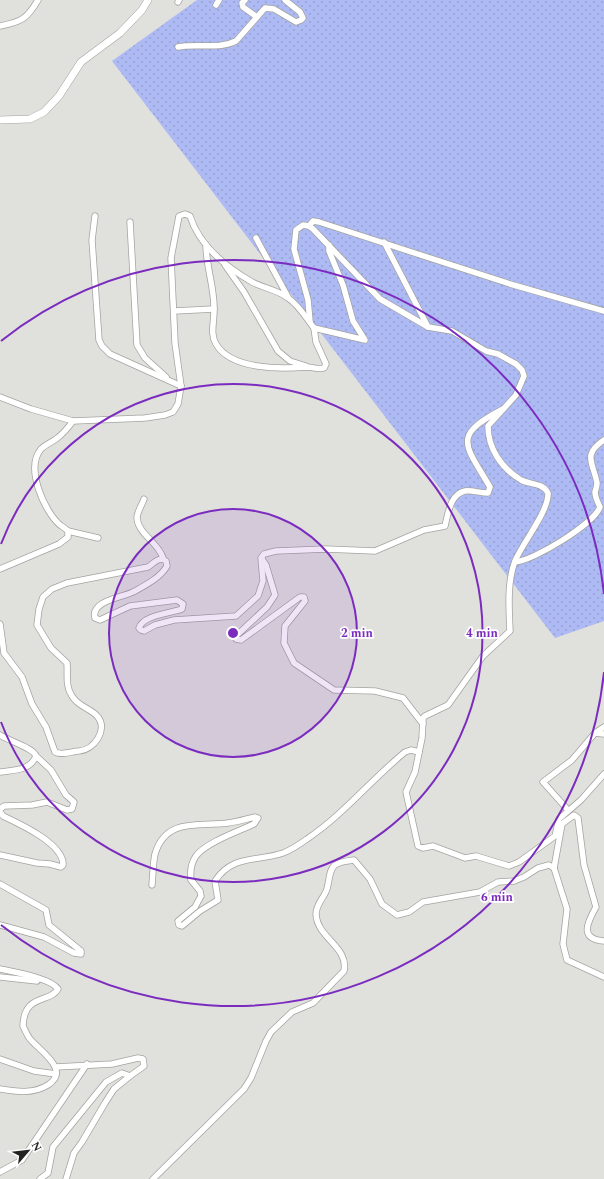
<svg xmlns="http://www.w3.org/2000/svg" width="604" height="1179" font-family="Spectral,serif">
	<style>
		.grass { fill: url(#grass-dots) }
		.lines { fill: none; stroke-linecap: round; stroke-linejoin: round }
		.minor-casing { stroke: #a3a4a0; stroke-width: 7 }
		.major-casing { stroke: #a3a4a0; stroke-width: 8 }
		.minor { stroke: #fff; stroke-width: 5.5 }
		.major { stroke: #fff; stroke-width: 7 }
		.ring { fill: none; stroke: #7b2cbf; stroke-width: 2 }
		.centre { fill: #7b2cbf; stroke: #fff; stroke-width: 2 }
		.ring-label { font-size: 12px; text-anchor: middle; font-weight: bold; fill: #7b2cbf; stroke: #fff; stroke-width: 3.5; stroke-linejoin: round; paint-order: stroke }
	</style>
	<defs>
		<pattern id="grass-dots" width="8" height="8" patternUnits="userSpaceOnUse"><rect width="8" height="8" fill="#aebaf4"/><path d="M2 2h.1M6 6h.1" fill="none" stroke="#95a0d1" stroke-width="1.8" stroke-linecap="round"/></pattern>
	</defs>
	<rect width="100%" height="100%" fill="#e0e0dd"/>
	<!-- grass -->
	<path class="grass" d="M197,0H604V621L555,638L112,61Z"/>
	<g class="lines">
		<!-- minor casing -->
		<g class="minor-casing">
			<g id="minor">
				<path d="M245,0L242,3L243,7L257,17"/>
				<path d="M178,2L179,0"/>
				<path d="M216,5L219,0"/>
				<path d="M0,26C21,22 27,19 38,0"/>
				<path d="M178,47C197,43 218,50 236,41L265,8L274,9L296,22L301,20L303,18L300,12L285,0"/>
				<path d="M95,216L92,240L99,340L102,346L110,354L181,386"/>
				<path d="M130,222L137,345L145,358L166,377"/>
				<path d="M309,226L313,221L319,222L510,284L604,311"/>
				<path d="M256,238L288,297"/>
				<path d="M384,242L428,327"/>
				<path d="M206,245C206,267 215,289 214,311C214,323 210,334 216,344C231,370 281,369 306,367C313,367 318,370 324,368L326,364L316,342L314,328L365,340L353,321L343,285L329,251V245"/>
				<path d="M225,265L244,292L278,351L290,361L306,366"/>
				<path d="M174,311L214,309"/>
				<path d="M310,322L308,300L294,249L296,230L303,225L309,226L313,229L380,299L428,327L452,331L486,351L498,354L516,364L522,370L524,376L516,395L488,426C488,448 501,468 521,480C530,485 542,482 548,493C549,511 523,542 515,561C507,582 509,609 510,631L483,656L448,705L425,716L423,718L422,738L415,772L406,792L418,846L423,848L433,846L465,858L476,856L509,866L519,862L555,836L559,819L581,800L604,774"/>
				<path d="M0,397L31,409L73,421L145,418L165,415L173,412L178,404L181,386L175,343L171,258L179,216L185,214L190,216C199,245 226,267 252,282C263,288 278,290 288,298C299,305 306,318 314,328"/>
				<path d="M144,499C142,505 137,512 137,518C138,534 159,543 163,558"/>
				<path d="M68,531L98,538"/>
				<path d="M262,559L266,565L275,595L267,607L236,636V639L241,640L300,597H304L305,601L285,626L284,643L294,663L334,690L375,691L403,698L423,724"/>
				<path d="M515,562C533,561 594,524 600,507C598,503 595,497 595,492C596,488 597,487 597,483C593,462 582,455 604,440"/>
				<path d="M0,569L59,544L68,537V531C65,528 63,527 60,525C44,511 25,468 41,449C45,445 52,442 56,439C63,434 68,428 73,421"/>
				<path d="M0,624L4,653L22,677L32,704L46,727L55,752C62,756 72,751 79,751C94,750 108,730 98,717C91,708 78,707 72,696C65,686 68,674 67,663L51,648L37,625L39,609L43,597L52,589L67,583L148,567C154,563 159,556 166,561L167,566C161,577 146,585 135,591C126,597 90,600 95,618L100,620L130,606L177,600L183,604L182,609C172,613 143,615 139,628L141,630L144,631L155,625L174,620L236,616L258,596L263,581L261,558L264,554L276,551L326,549L375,551L424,530L445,526C448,514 450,494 465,491C472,490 480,493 488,493L490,487C465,444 451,436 503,409"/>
				<path d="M595,733L604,727"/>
				<path d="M0,735C9,741 34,748 36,756C30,771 14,770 0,772"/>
				<path d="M0,809L4,806L32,805L47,802L67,810L72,809L74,802L66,795L51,770L36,756"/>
				<path d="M568,810L543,782L572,760L595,733L604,734"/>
				<path d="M0,812L3,816C20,824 64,844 63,865L61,867L50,864L37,863L0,855"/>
				<path d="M0,884L46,910L49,925L81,951V954L74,953L44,937L0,925"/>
				<path d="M152,885C153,875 153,863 155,854C166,817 199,827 228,823C237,822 246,819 255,817L258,818L254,824C239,831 205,843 196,856C191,863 190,871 191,880L200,891L201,896L195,907L178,921L179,925L182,926L200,911L218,900L215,881C233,854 257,862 283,853C291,850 300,844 307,839C344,814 371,780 405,752L411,750L419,752"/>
				<path d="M604,941C579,939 587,923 596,907L584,865L578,818L574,815L562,824L554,868L567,909L563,944L567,960L604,977"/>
				<path d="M0,969C14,972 51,978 58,989C51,1003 24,993 23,1026C25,1030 27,1035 30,1039C40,1051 71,1070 48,1085C33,1094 17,1092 0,1089"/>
				<path d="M0,977L37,981"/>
				<path d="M0,1059L34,1071L56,1074"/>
				<path d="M56,1067L112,1064L138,1058L143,1059L144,1066L130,1076"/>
				<path d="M0,1172L22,1160L87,1064"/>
				<path d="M40,1179L48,1173L53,1147L106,1082L122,1073L130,1076L114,1089L105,1103L82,1142L74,1153L66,1179"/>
				<path d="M153,1179L244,1089L251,1078L266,1041L271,1032L292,1012L313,1003L344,971C349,947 317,938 316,914C316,904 324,898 327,889C332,867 328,863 354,860L370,879L382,904L397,915L409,912L423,902L480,892L498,882L514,881L524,877L538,868L549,865L554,868"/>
			</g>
		</g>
		<!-- major casing -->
		<g class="major-casing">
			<path id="major" d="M0,120L30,119L44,112L59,96L81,62L120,33L142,10L148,0"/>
		</g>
		<!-- minor -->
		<use href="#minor" class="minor"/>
		<!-- major -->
		<use href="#major" class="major"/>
	</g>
	<!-- distance rings -->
	<circle cx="233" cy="633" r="124" fill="#7b2cbf" fill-opacity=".12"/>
	<g class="ring">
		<circle cx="233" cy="633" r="124"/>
		<path d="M1 544A249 249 0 1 1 1 722"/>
		<path d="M604 672A373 373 0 0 1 1 925M1 341A373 373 0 0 1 604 594"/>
	</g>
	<circle cx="233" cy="633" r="6" class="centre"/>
	<g class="ring-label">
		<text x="357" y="637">2 min</text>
		<text x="482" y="637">4 min</text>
		<text x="497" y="901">6 min</text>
	</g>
	<!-- north arrow -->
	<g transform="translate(28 1151) rotate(62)" stroke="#ffffff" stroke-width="3" paint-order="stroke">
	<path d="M0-3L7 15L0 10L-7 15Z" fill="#232321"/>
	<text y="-6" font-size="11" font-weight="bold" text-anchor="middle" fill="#232321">N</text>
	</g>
</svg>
